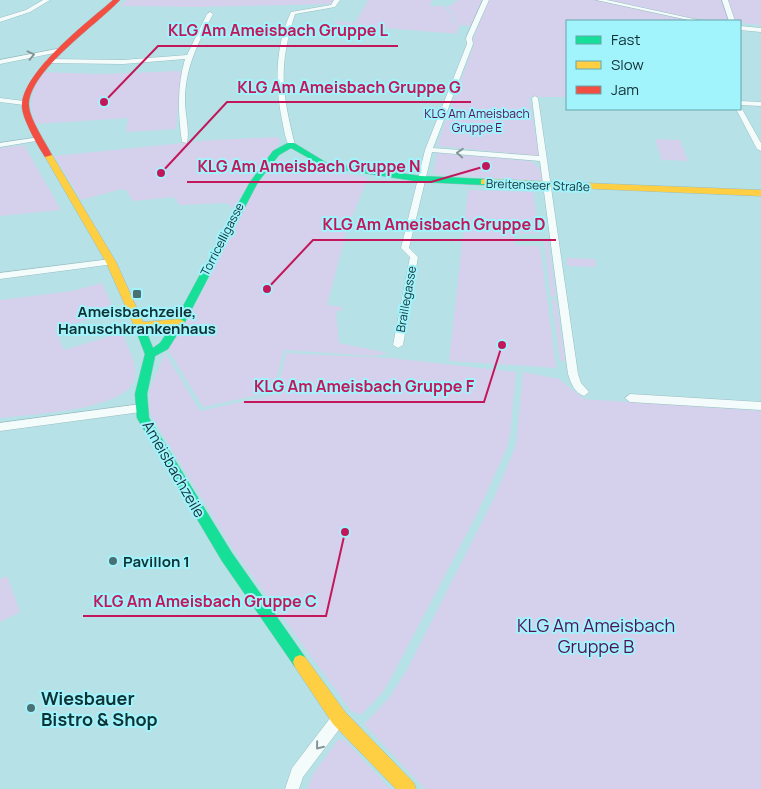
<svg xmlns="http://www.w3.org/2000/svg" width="761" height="789" font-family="Manrope,sans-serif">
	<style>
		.green { fill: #d5d1ec }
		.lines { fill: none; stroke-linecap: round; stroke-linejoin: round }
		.street-casing { stroke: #9abdc1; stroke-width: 1 }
		.fast-casing { stroke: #9abdc1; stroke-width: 1 }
		.slow-casing { stroke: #9abdc1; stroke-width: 1 }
		.jam-casing { stroke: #9abdc1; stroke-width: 1 }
		.street { fill: #f4fbfb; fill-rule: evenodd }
		.fast { fill: #16e098; fill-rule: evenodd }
		.slow { fill: #ffcf43; fill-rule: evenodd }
		.jam { fill: #f24e42; fill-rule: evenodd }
		.oneway { stroke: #829698 }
		.poi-dot { fill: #497073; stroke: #a1f3fc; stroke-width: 2 }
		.labels { text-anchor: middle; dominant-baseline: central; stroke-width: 4; stroke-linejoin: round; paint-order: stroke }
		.far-park-label { font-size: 12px; fill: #521058; stroke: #a1f3fc }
		.far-street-label { font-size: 12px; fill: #0f3235; stroke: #a1f3fc }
		.poi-label { font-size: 15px; font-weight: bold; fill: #0f3235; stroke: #a1f3fc }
		.street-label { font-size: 15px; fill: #0f3235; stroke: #a1f3fc }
		.near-park-label { font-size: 18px; fill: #521058; stroke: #a1f3fc }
		.near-poi-label { font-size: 18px; font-weight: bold; fill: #0f3235; stroke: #a1f3fc; text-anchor: start }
		.leader { fill: none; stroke: #c2185b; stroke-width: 2 }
		.callout-dot { fill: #c2185b; stroke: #a1f3fc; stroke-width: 2 }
		.callout-label { font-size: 16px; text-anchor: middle; font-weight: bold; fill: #c2185b; stroke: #a1f3fc; stroke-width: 4; stroke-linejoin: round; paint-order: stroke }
	</style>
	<rect width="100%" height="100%" fill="#b6e2e7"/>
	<!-- green -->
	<g class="green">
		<path d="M127,0H334L332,4L199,7L120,6Z"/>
		<path d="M368,0H432L430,6H444L452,15V21L460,25L456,33L460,34L335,24L337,21L355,23Z"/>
		<path d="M457,0H482L471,26L460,25L454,21L452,13L446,6L452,5Z"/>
		<path d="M489,0H595L692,21H567V97H529L539,156L437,146L474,45L473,39Z"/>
		<path d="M604,0H761V25L690,18Z"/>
		<path d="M181,71L176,129L126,132L128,118L36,124C28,107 31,87 43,72L100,74Z"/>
		<path d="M279,137L280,142L241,195L234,208L226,203L179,205L174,197L133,201L126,190L122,189L81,200L54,156L212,140Z"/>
		<path d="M655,139L680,140L688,161L662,160Z"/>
		<path d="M24,145L61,210L0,216V148Z"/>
		<path d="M437,153L529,161C540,165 541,170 542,181L433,174Z"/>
		<path d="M279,159L296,161L297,159L323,170L368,177L347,230L327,305L342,307V311H336L339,343L388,353L374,356L284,350L273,392L203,407L168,350L191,314L255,188Z"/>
		<path d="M468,190L533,192L539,234L514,233L515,245L540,246L556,368L449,361Z"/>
		<path d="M544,241H548L556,297H551Z"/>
		<path d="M566,258L595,259L596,267L568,266Z"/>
		<path d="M102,283L115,312L55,329L64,350L123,332C126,348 137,359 135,377C130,411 29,414 0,418V300L72,291Z"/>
		<path d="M552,300H556L565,361H560Z"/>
		<path d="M165,353L200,411L276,394L286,353L390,358L516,372L510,435L506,450L476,516L392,676L382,693L361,715L351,711L233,549L149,412L150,389Z"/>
		<path d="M523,372L559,379L584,399L761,411V789H425L364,724L389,698L407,670L494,498L516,445Z"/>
		<path d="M7,576L20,612L0,622V579Z"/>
		<path d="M338,740H345L390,789H307L313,774Z"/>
	</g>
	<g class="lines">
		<!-- street casing -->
		<g class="street-casing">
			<g id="street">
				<path d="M43,0H50L30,12L0,22V18L26,10Z"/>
				<path d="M334,0H340L335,7L295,14C278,67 282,92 295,145L289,146C285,138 284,129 282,120C275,83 275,47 291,12L331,5Z"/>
				<path d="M483,0H489L472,38L473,44L433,148L539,156L532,98L535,96L538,98L578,374L581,383L589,392L584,396C574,392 571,383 568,374L540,161L432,152L409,248L418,257L403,345L398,348L393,345L410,257L401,248L425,150L467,44L466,38Z"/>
				<path d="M596,0H607L703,21H693Z"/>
				<path d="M722,0H728L735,21H729Z"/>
				<path d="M210,12L213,14C198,43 185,68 185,101C185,115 190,131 187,143L182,142C178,114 177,86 185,59L123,64L48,63L45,61L48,59L123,60L187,55L207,14Z"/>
				<path d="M740,26L761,28V32L740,30Z"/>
				<path d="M62,48L64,49V51L0,64V60Z"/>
				<path d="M0,98L24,101L27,103L24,105L0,102Z"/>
				<path d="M740,101L761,102V106L740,105Z"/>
				<path d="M740,107L742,109L761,143V151L757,149L736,109H740Z"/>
				<path d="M40,137L43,139L42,140L0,147V143Z"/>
				<path d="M111,259L114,260V264L0,279V273Z"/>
				<path d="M630,394L761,402V410L630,402L625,398Z"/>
				<path d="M141,404L146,408L141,412L0,431V423Z"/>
				<path d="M339,711L344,713L346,718L344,723L303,777L299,789H285L292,768L334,713Z"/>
			</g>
		</g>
		<!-- fast casing -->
		<g class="fast-casing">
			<path id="fast" d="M288,143H294L327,163L421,176L484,179L488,182L484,185L421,182L325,167L291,148L279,155L258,182L185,322L168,349L155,356L147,394L149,418L232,553L305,657L307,662L305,667L300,669L295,667L222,561L137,418L135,394L145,354L135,328L136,326H144L153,348L160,343L175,321L250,182L273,151Z"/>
		</g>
		<!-- slow casing -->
		<g class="slow-casing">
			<g id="slow">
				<path d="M45,153L52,155L116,262L143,322L180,319L185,322L184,324L145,329L140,331L136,330L106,262L44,155Z"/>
				<path d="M484,179L761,190V196L481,184V180Z"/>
				<path d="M300,655L305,657L345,712L414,783L416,789H396L333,724L295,667L293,662L295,657Z"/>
			</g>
		</g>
		<!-- jam casing -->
		<g class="jam-casing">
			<path id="jam" d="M113,0H120C98,24 27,72 29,106C30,120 46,143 52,155L45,157C38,146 21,117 22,105C23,71 89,21 113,0Z"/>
		</g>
		<!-- street -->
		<use href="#street" class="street"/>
		<!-- fast -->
		<use href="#fast" class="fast"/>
		<!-- slow -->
		<use href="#slow" class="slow"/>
		<!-- jam -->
		<use href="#jam" class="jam"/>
	</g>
	<!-- one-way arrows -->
	<defs><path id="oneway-chevron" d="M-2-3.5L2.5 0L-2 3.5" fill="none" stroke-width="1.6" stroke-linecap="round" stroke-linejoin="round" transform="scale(1.25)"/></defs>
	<g class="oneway">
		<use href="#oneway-chevron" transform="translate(31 55) rotate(-13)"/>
		<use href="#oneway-chevron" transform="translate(460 153) rotate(-176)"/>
		<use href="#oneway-chevron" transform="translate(319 746) rotate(129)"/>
	</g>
	<!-- markers -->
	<g class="poi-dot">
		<rect x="132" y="289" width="10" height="10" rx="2.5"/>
		<circle cx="113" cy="561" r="5"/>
		<circle cx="31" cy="708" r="5"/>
	</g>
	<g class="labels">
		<!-- far-park labels -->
		<g class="far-park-label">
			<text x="477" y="113">KLG Am Ameisbach<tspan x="477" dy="14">Gruppe E</tspan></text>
		</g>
		<!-- far-street labels -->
		<g class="far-street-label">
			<text transform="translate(538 185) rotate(2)">Breitenseer Straße</text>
			<text transform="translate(222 239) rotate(-63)">Torricelligasse</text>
			<text transform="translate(406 299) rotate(-80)">Braillegasse</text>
		</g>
		<!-- poi labels -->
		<g class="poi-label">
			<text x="137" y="311">Ameisbachzeile,<tspan x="137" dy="17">Hanuschkrankenhaus</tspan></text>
			<text x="123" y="561" text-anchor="start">Pavillon 1</text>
		</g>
		<!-- street labels -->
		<g class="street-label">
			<text transform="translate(174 469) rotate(60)">Ameisbachzeile</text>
		</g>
		<!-- near-park labels -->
		<g class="near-park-label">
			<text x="596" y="625">KLG Am Ameisbach<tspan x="596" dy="21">Gruppe B</tspan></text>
		</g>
		<!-- near-poi labels -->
		<g class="near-poi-label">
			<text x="41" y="698">Wiesbauer<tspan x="41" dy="21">Bistro &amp; Shop</tspan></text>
		</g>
	</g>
	<!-- callouts -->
	<path class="leader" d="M104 102L158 46H398M161 173L227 102H471M486 166L431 182H187M267 289L313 240H556M502 345L484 402H244M345 532L326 616H83"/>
	<g class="callout-dot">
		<circle cx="104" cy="102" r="5"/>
		<circle cx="161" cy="173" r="5"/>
		<circle cx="486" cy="166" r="5"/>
		<circle cx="267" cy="289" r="5"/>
		<circle cx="502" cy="345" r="5"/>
		<circle cx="345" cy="532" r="5"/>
	</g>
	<g class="callout-label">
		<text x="278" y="36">KLG Am Ameisbach Gruppe L</text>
		<text x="349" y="93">KLG Am Ameisbach Gruppe G</text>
		<text x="309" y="172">KLG Am Ameisbach Gruppe N</text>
		<text x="434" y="230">KLG Am Ameisbach Gruppe D</text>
		<text x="364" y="392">KLG Am Ameisbach Gruppe F</text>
		<text x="205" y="607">KLG Am Ameisbach Gruppe C</text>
	</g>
	<!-- legend -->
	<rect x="566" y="20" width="175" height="90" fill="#a1f3fc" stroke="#67a6ac"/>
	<rect x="576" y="36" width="25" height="8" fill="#16e098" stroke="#67a6ac"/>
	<text x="611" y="45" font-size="15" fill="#0f3235">Fast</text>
	<rect x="576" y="61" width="25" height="8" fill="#ffcf43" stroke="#67a6ac"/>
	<text x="611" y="70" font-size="15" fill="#0f3235">Slow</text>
	<rect x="576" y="86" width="25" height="8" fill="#f24e42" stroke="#67a6ac"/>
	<text x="611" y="95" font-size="15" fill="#0f3235">Jam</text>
</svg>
